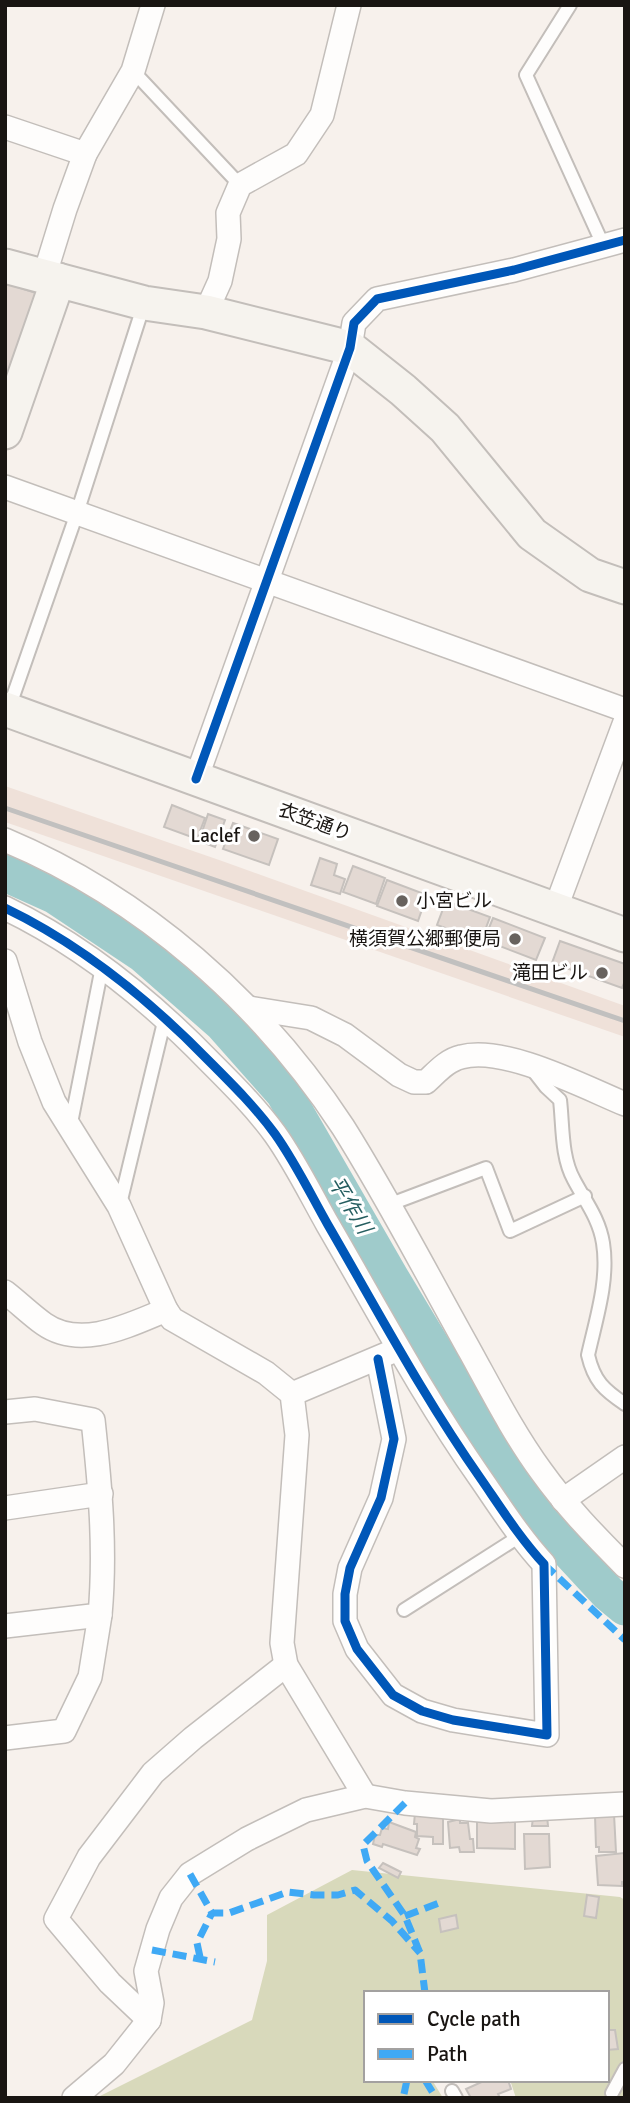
<svg xmlns="http://www.w3.org/2000/svg" width="630" height="2103" font-family="Signika,'Noto Sans JP',sans-serif">
	<style>
		.built { fill: #efe1d9 }
		.forest { fill: #d8d9bb }
		.lines { fill: none; stroke-linecap: round; stroke-linejoin: round }
		.river { stroke: #9fcbcb; stroke-width: 37 }
		.building { fill: #e3d9d3; stroke: #c6c1bd; stroke-width: 2 }
		.lane-casing { stroke: #c3beba; stroke-width: 16 }
		.street-casing { stroke: #c3beba; stroke-width: 26 }
		.secondary-casing { stroke: #c3beba; stroke-width: 37 }
		.lane { stroke: #fefdfc; stroke-width: 12 }
		.street { stroke: #fefdfc; stroke-width: 23 }
		.secondary { stroke: #f6f3ee; stroke-width: 33 }
		.rail { stroke: #c1c0bf; stroke-width: 5 }
		.quiet { stroke: #3fa9f5; stroke-width: 7; stroke-dasharray: 14 7; stroke-linecap: butt }
		.cycleway-casing { stroke: #fff; stroke-width: 13 }
		.cycleway { stroke: #0057b8; stroke-width: 9 }
		.poi-dot { fill: #67625e; stroke: #fff; stroke-width: 2.5 }
		.labels { text-anchor: middle; dominant-baseline: central; stroke-width: 6; stroke-linejoin: round; paint-order: stroke }
		.street-label { font-size: 19px; fill: #191512; stroke: #fff }
		.poi-label { font-size: 19px; fill: #191512; stroke: #fff; text-anchor: end }
		.water-label { font-size: 21px; font-style: italic; fill: #265e60; stroke: #fff }
	</style>
	<rect width="100%" height="100%" fill="#f7f1ec"/>
	<!-- built -->
	<path class="built" d="M5,786L222,861L625,1006V1037L5,822Z"/>
	<!-- forest -->
	<path class="forest" d="M352,1870L620,1897L625,1900V2098H516L510,2080H607V1993H366V2080H432L443,2098H96L252,2020L267,1961V1915Z"/>
	<g class="lines">
		<!-- river -->
		<path class="river" d="M5,873L56,896L143,954L222,1023L284,1093L390,1277L514,1483L558,1539L608,1593L625,1607"/>
	</g>
	<!-- building -->
	<g class="building">
		<path d="M5,283L36,293L5,382L6,295Z"/>
		<path d="M172,805L205,818L197,839L164,827Z"/>
		<path d="M208,814L225,820L215,847L199,841Z"/>
		<path d="M233,823L278,839L269,865L223,849Z"/>
		<path d="M320,858L337,864L334,875L345,879L340,894L311,885Z"/>
		<path d="M353,866L385,878L376,904L343,892Z"/>
		<path d="M387,880L427,895L418,921L377,906Z"/>
		<path d="M446,901L490,917L481,941L437,925Z"/>
		<path d="M493,918L545,938L536,960L484,940Z"/>
		<path d="M560,941L625,964V981L622,988L552,963Z"/>
		<path d="M415,1813L443,1815V1844H433V1837L417,1836V1824H414Z"/>
		<path d="M614,1814L616,1852H599V1847H596L595,1816Z"/>
		<path d="M547,1816L548,1826H532L533,1817Z"/>
		<path d="M460,1819V1823H468L470,1839H473L474,1852H460L459,1847L450,1848L448,1822Z"/>
		<path d="M477,1820L515,1822V1849L477,1848Z"/>
		<path d="M389,1822L416,1832L415,1837L419,1839L416,1848L420,1849L417,1855L383,1844L382,1847L373,1844L375,1835H380L382,1828L388,1829Z"/>
		<path d="M524,1834H549L550,1867L525,1869Z"/>
		<path d="M624,1853L625,1882H622V1886L598,1885L596,1856Z"/>
		<path d="M383,1863L401,1872L398,1878L379,1868Z"/>
		<path d="M587,1895L599,1897L596,1918L584,1916Z"/>
		<path d="M456,1915L458,1928L441,1932L439,1919Z"/>
		<path d="M607,2030H615L618,2049L607,2050Z"/>
		<path d="M486,2080H508L511,2089L498,2094L500,2098H471L466,2089Z"/>
	</g>
	<g class="lines">
		<!-- lane casing -->
		<g class="lane-casing">
			<g id="lane">
				<path d="M570,5L526,75L604,247"/>
				<path d="M133,71L240,185"/>
				<path d="M9,708L77,513L144,304"/>
				<path d="M532,1069L546,1087L560,1100C563,1125 561,1157 574,1180C585,1201 599,1218 603,1243C609,1280 596,1319 588,1355C594,1381 604,1390 625,1404"/>
				<path d="M70,1128L102,967"/>
				<path d="M120,1204L165,1018"/>
				<path d="M388,1205L486,1168L510,1231L585,1196"/>
				<path d="M404,1610L520,1536"/>
				<path d="M452,2091L456,2098"/>
				<path d="M612,2093L625,2069"/>
			</g>
		</g>
		<!-- street casing -->
		<g class="street-casing">
			<g id="street">
				<path d="M5,127L85,154"/>
				<path d="M44,277L65,209L85,154L133,71L153,5"/>
				<path d="M206,312L220,281L229,239L228,213L240,185L296,154L322,115L349,5"/>
				<path d="M5,487L625,710"/>
				<path d="M196,779L350,348L354,323L377,299L514,270L625,240"/>
				<path d="M5,840C143,898 261,1002 343,1127C389,1200 429,1278 471,1353C493,1393 514,1434 541,1471C566,1506 595,1536 625,1566"/>
				<path d="M5,908C84,946 151,1001 211,1063C233,1085 256,1108 275,1134C295,1162 311,1195 328,1225C378,1311 424,1398 481,1479C501,1508 520,1538 544,1564L547,1735L453,1720L422,1711L393,1695L357,1649L345,1621V1594L350,1568L381,1498L394,1439L378,1359"/>
				<path d="M555,910L625,722"/>
				<path d="M5,961L30,1042L54,1102L119,1206L166,1310L172,1319L266,1373L292,1394L297,1435L282,1643L286,1665L365,1796"/>
				<path d="M249,1008L311,1018L345,1035L399,1075L414,1082H426C436,1073 447,1060 461,1057C504,1045 584,1087 625,1104"/>
				<path d="M5,1292C18,1302 30,1314 44,1324C81,1350 129,1325 166,1310"/>
				<path d="M292,1394L389,1353"/>
				<path d="M5,1412L35,1409L93,1420C100,1485 106,1549 100,1615L5,1626"/>
				<path d="M563,1500L625,1457"/>
				<path d="M5,1508L101,1494"/>
				<path d="M5,1738L64,1731L90,1677L100,1615"/>
				<path d="M149,2020L110,1983L56,1919L89,1857L153,1773L193,1738L286,1665"/>
				<path d="M74,2098L114,2064L149,2020L152,2003L146,1971L158,1929L171,1898L190,1874L247,1839L306,1810L365,1796L405,1803L491,1811L625,1804"/>
			</g>
		</g>
		<!-- secondary casing -->
		<g class="secondary-casing">
			<g id="secondary">
				<path d="M5,266L144,303L206,312L350,348L403,390L445,428L532,534L590,575L625,587"/>
				<path d="M5,432L58,280"/>
				<path d="M5,709L625,935"/>
			</g>
		</g>
		<!-- lane -->
		<use href="#lane" class="lane"/>
		<!-- street -->
		<use href="#street" class="street"/>
		<!-- secondary -->
		<use href="#secondary" class="secondary"/>
		<!-- rail -->
		<path class="rail" d="M5,808L625,1021"/>
		<!-- quiet -->
		<g class="quiet">
			<path d="M544,1564L625,1640"/>
			<path d="M405,1803L363,1845L367,1861L405,1916L420,1953L425,1993"/>
			<path d="M190,1874L212,1913H229L288,1892L314,1895H338L355,1890L392,1921L420,1953"/>
			<path d="M405,1916L439,1903"/>
			<path d="M152,1950L215,1962"/>
			<path d="M200,1957L197,1943L212,1913"/>
			<path d="M425,2080L436,2098"/>
			<path d="M404,2094L407,2080"/>
		</g>
		<!-- cycleway casing -->
		<g class="cycleway-casing">
			<g id="cycleway">
				<path d="M196,779L350,348L354,323L377,299L514,270L625,240"/>
				<path d="M5,908C84,946 151,1001 211,1063C233,1085 256,1108 275,1134C295,1162 311,1195 328,1225C378,1311 424,1398 481,1479C501,1508 520,1538 544,1564L547,1735L453,1720L422,1711L393,1695L357,1649L345,1621V1594L350,1568L381,1498L394,1439L378,1359"/>
			</g>
		</g>
		<!-- cycleway -->
		<use href="#cycleway" class="cycleway"/>
	</g>
	<!-- markers -->
	<g class="poi-dot">
		<circle cx="254" cy="836" r="7"/>
		<circle cx="402" cy="901" r="7"/>
		<circle cx="515" cy="939" r="7"/>
		<circle cx="602" cy="973" r="7"/>
	</g>
	<g class="labels">
		<!-- street labels -->
		<g class="street-label">
			<text transform="translate(315 822) rotate(20)">衣笠通り</text>
		</g>
		<!-- poi labels -->
		<g class="poi-label">
			<text x="240" y="836">Laclef</text>
			<text x="416" y="901" text-anchor="start">小宮ビル</text>
			<text x="501" y="939">横須賀公郷郵便局</text>
			<text x="588" y="973">滝田ビル</text>
		</g>
		<!-- water labels -->
		<g class="water-label">
			<text transform="translate(350 1205) rotate(59)">平作川</text>
		</g>
	</g>
	<!-- border -->
	<rect width="630" height="2103" fill="none" stroke="#191512" stroke-width="14"/>
	<!-- legend -->
	<rect x="364" y="1991" width="245" height="91" fill="#ffffff" stroke="#a3a1a0" stroke-width="2"/>
	<rect x="378" y="2014" width="35" height="10" fill="#0057b8" stroke="#a3a1a0" stroke-width="2"/>
	<text x="427" y="2026" font-size="21" fill="#191512">Cycle path</text>
	<rect x="378" y="2049" width="35" height="10" fill="#3fa9f5" stroke="#a3a1a0" stroke-width="2"/>
	<text x="427" y="2061" font-size="21" fill="#191512">Path</text>
</svg>
